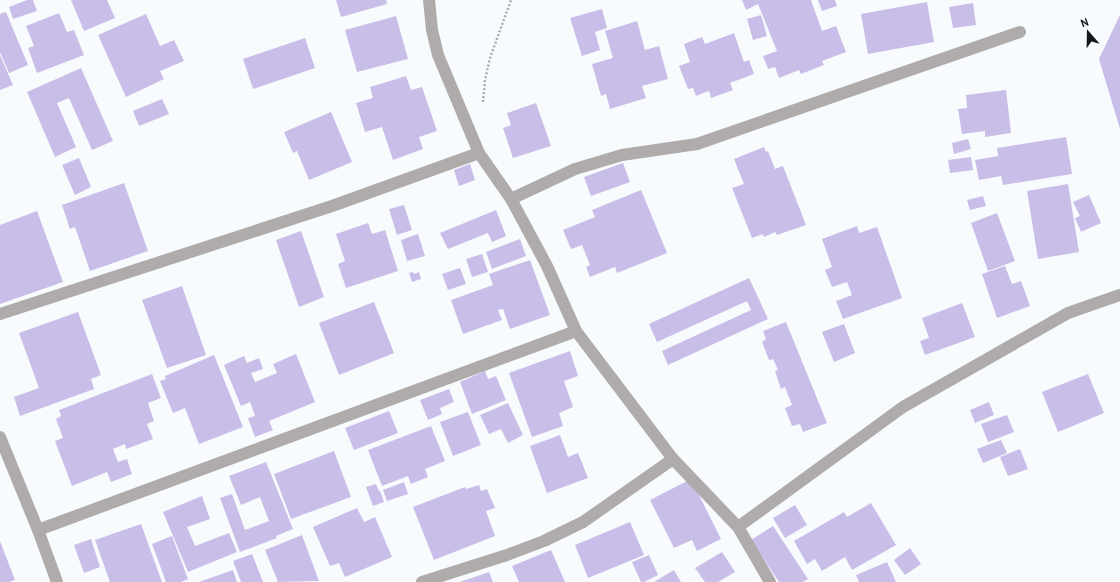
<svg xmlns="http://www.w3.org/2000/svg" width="1120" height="582" font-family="'PT Sans',sans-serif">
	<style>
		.building { fill: #c9bee8 }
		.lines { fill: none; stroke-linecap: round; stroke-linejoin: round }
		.path { stroke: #abaeb0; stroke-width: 2.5; stroke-dasharray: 2 2; stroke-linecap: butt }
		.minor { stroke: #afabab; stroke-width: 12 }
	</style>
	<rect width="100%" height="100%" fill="#f8fbfe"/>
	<!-- building -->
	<g class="building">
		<path d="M27,0H33L37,11L13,19L9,7Z"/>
		<path d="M71,0H107L115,18L84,31Z"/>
		<path d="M336,0H386L387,4L341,17Z"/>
		<path d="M742,0H811L822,31L836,26L846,52L822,61L824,65L801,74L799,70L779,78L775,67L768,69L763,56L777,51L758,4L746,10Z"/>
		<path d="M818,0H835L837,6L822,11Z"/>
		<path d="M927,2L934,42L868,54L861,14Z"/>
		<path d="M973,3L976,25L953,28L949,7Z"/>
		<path d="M602,9L607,28L595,32L600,50L582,56L570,18Z"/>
		<path d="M6,12L28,65L9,73L0,52V14Z"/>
		<path d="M59,13L67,32L74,30L84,55L37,73L28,48L34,46L26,26Z"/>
		<path d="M146,14L160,46L174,40L184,61L160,71L164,79L126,97L98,35Z"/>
		<path d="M761,15L767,36L753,40L747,19Z"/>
		<path d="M1120,15V129L1099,59Z"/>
		<path d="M396,16L408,59L357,72L345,30Z"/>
		<path d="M637,21L645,50L659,46L668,79L642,86L646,98L610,109L606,94L601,96L592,64L613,58L605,31Z"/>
		<path d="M734,33L744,62L749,60L754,74L730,83L733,90L711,98L709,91L696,96L693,88L688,89L679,66L690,62L684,44L702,37L705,44Z"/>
		<path d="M305,38L315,68L253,89L243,59Z"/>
		<path d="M0,55L13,85L0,90Z"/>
		<path d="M81,68L113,141L92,150L69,98L57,103L76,147L55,157L27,92Z"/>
		<path d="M406,76L411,90L422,87L437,131L419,137L423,149L393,160L382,127L365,132L356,103L373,98L370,87Z"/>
		<path d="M1006,90L1011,133L985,137V131L962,134L958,109L967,108L966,95Z"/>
		<path d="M162,99L169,114L139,126L133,111Z"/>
		<path d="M536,103L551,146L513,158L503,128L511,125L507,113Z"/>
		<path d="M331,112L352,162L309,180L297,151L293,153L284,132Z"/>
		<path d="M1066,137L1072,174L1003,185L1001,176L979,180L975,160L998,156L997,148Z"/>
		<path d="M968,139L971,149L954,154L952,143Z"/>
		<path d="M764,147L766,152L768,151L775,169L783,166L806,225L777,235L775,232L764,237L763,234L752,238L732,188L744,184L734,159Z"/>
		<path d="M971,157L973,170L950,173L948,160Z"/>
		<path d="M79,158L91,187L75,195L62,165Z"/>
		<path d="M623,163L630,182L591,196L584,177Z"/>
		<path d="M470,164L475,180L459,186L454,170Z"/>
		<path d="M124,183L148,251L90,271L75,227L70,229L62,205Z"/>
		<path d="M1068,184L1079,252L1038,259L1027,191Z"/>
		<path d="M641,190L667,253L617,273L615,267L590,277L586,267L590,265L582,245L571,249L563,230L595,217L592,210Z"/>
		<path d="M1089,195L1101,223L1081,232L1075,218L1080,216L1073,202Z"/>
		<path d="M983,196L986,206L970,210L967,200Z"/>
		<path d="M404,205L412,230L397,235L389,209Z"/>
		<path d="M496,210L506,236L492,242L488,233L448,249L440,233Z"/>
		<path d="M37,211L63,282L0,304V225Z"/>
		<path d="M997,213L1015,261L988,271L971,223Z"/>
		<path d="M368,223L372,234L385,230L398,271L346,288L338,264L345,261L336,234Z"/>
		<path d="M857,226L859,233L877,227L902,298L843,319L836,301L852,295L847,282L832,287L825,270L832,267L822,239Z"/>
		<path d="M301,231L324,297L299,307L276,240Z"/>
		<path d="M418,234L425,256L407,261L401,240Z"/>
		<path d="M520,239L526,256L492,269L486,252Z"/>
		<path d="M482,254L488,272L472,277L466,259Z"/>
		<path d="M530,260L550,315L510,329L503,309L498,310L502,320L463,334L451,300L493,285L489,274Z"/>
		<path d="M1005,266L1012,284L1021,281L1030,306L997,318L982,274Z"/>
		<path d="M460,268L466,284L448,290L442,274Z"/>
		<path d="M413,272L414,274L419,272L421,279L412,282L409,273Z"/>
		<path d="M749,278L768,319L668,365L662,351L751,310L747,301L657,342L649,324Z"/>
		<path d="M182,286L206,355L167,368L142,300Z"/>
		<path d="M374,302L394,353L339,375L319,323Z"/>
		<path d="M962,303L975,337L925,355L920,341L929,338L922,318Z"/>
		<path d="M78,312L101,375L91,379L94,389L20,416L14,397L39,388L19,333Z"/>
		<path d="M786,322L827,423L803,432L800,424L792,426L785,408L792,405L785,387L781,389L775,371L778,370L773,359L769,360L762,342L766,339L763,331Z"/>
		<path d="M844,324L855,353L834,362L822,332Z"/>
		<path d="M570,351L578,376L564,381L573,407L559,413L563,426L532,437L509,373Z"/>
		<path d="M296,354L315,402L269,421L273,430L255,437L248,418L255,416L250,402L241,406L224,365L244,356L247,363L259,358L263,369L251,373L255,382L277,373L273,364Z"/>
		<path d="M214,355L243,427L199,444L185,408L173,413L160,381L166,379L165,376Z"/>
		<path d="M485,371L488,379L496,376L506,400L472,414L460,382Z"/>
		<path d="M152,374L161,398L148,403L154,421L147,424L153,439L126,449L125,444L113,449L118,462L127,459L132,474L111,482L107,472L72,486L55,441L63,438L56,419L61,416L59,410Z"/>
		<path d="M1088,374L1104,413L1058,432L1042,392Z"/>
		<path d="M449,389L454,402L440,408L442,414L428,420L420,400Z"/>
		<path d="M989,402L994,415L975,423L970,410Z"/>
		<path d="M508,403L523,435L508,443L501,429L489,434L480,415Z"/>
		<path d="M389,411L398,433L354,450L345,428Z"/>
		<path d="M468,412L481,445L453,456L440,422Z"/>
		<path d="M1007,415L1014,432L988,442L981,424Z"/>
		<path d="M431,426L445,461L425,469L428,477L411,484L408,476L382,486L368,450Z"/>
		<path d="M560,435L568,457L578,453L588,478L547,493L530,446Z"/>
		<path d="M1001,440L1007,453L983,463L977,449Z"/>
		<path d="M1020,449L1028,469L1008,476L1000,457Z"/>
		<path d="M334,451L351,497L291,519L274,474Z"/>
		<path d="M266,462L293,529L276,536L277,538L240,552L220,498L232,494L245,530L269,521L260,497L241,505L229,476Z"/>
		<path d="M691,479L721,539L697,551L692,540L674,548L650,500Z"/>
		<path d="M404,482L408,494L387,501L383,490Z"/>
		<path d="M376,484L379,491H380L384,502L373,506L366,487Z"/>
		<path d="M479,485L481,491L487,489L495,508L486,511L495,536L434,560L413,507L465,487L466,489Z"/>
		<path d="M202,496L210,519L187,527L195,546L229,533L237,552L188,572L163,512Z"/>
		<path d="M871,503L896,545L852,570L845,557L822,571L815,559L807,564L794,541L844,512L847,517Z"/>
		<path d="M795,505L807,525L785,538L773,518Z"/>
		<path d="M357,508L364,522L375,517L392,557L345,577L339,563L330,566L313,527Z"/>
		<path d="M630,522L644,555L588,578L575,545Z"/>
		<path d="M141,524L162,582H110L95,540Z"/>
		<path d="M773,526L808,579L803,582H779L751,540Z"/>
		<path d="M302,535L319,581L278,582L265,550Z"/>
		<path d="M172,536L188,579L181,582H166L152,544Z"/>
		<path d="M91,539L100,567L84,573L74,545Z"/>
		<path d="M0,541L15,580L9,582H0Z"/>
		<path d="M910,548L921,564L905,575L894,560Z"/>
		<path d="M551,550L565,582H519L512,566Z"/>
		<path d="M722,552L735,572L718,582H705L695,568Z"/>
		<path d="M252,554L263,582H241L233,561Z"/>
		<path d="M649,555L658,575L644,582H641L632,562Z"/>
		<path d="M887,562L896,582H859L856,575Z"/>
		<path d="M233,570L237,582H199Z"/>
		<path d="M674,570L681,582H654Z"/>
		<path d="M489,572L493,582H460Z"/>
	</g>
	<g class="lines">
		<!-- path -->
		<path class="path" d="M483,102L485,80L490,58L511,0"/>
		<!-- minor -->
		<g class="minor">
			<path d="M429,0L432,30L438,55L479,153L511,199L547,266L576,331L673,459L738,527L770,582"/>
			<path d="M511,199L575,169L622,155L697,144L1020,32"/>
			<path d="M0,314L332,206L479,153"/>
			<path d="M0,437L38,530L57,582"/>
			<path d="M738,527L903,407L1068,313L1120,295"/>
			<path d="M38,530L576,331"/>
			<path d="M422,582L507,555L544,541L583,522L673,459"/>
		</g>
	</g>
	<!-- north arrow -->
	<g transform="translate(1088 32) rotate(340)" stroke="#f8fbfe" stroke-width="3" paint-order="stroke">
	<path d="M0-3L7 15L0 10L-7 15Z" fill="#161719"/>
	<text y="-6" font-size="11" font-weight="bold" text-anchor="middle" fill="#161719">N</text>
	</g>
</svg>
